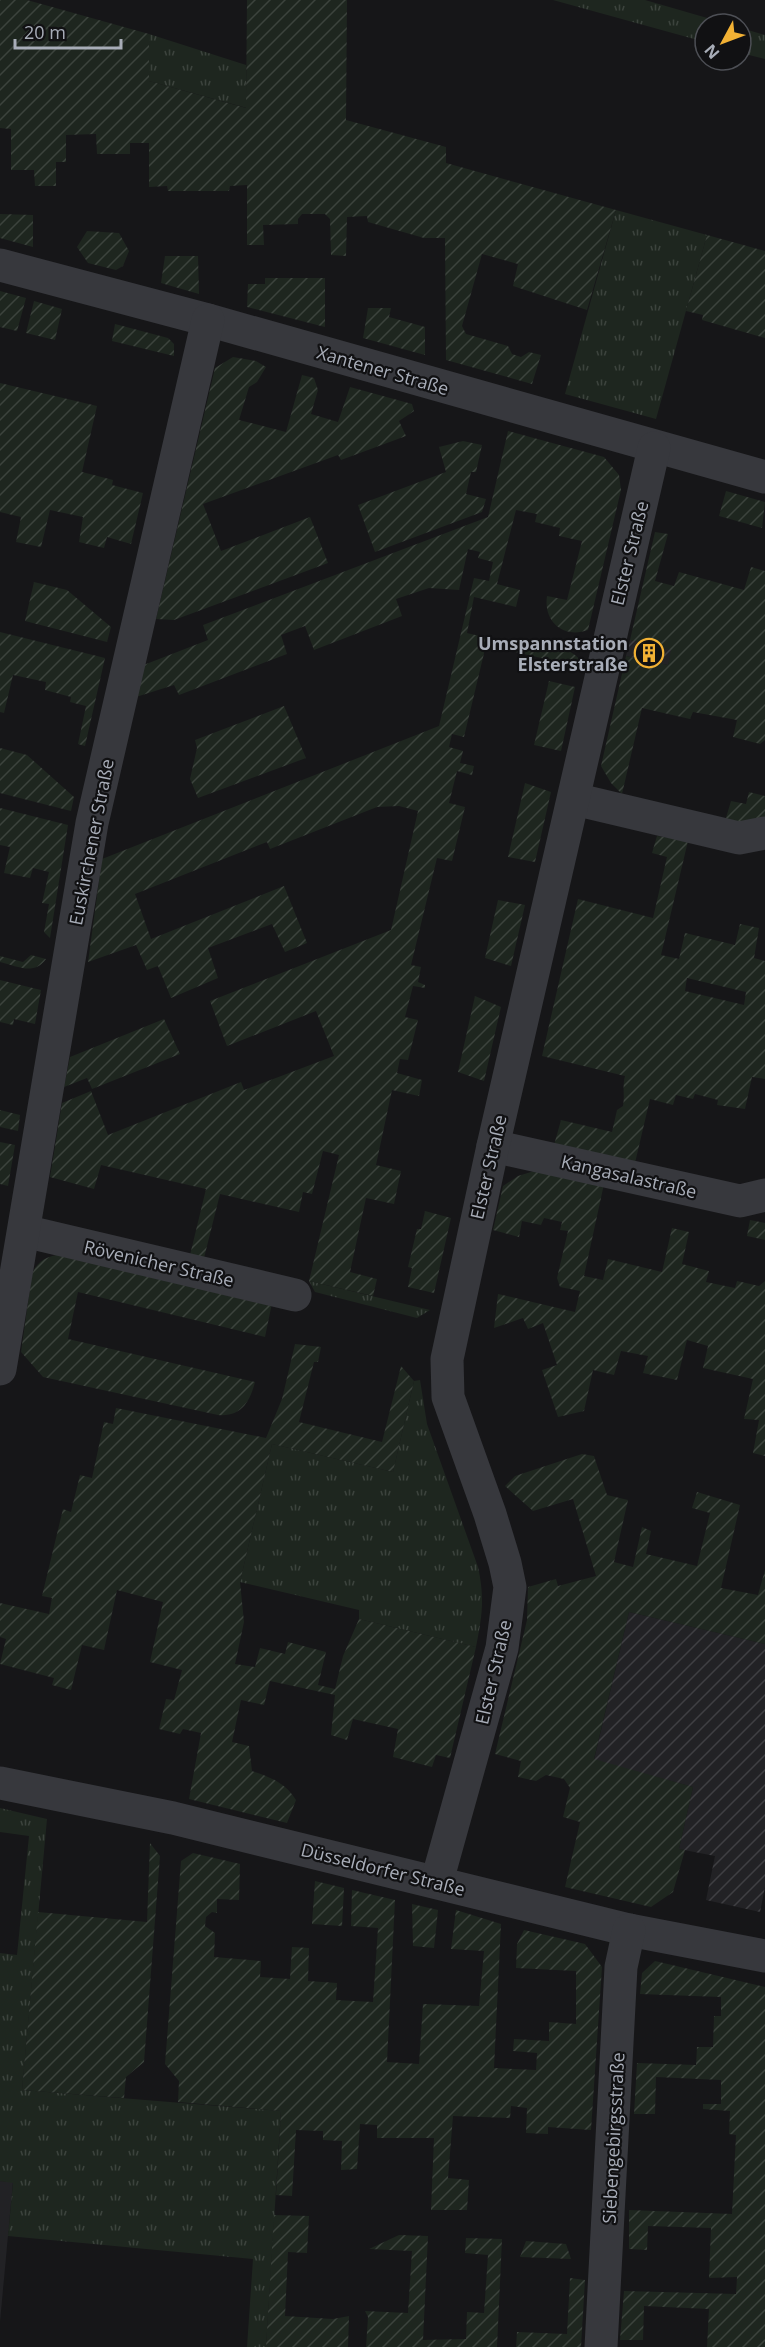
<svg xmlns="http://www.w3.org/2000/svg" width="765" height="2347" font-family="'Open Sans',sans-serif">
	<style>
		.built { fill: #222225 }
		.industrial { fill: url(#industrial-furrows) }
		.grass { fill: url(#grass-tufts) }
		.garden { fill: url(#garden-furrows); fill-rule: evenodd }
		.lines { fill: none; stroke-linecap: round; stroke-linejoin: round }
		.street { stroke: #37383d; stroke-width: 33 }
		.labels { text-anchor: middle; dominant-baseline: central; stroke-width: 4.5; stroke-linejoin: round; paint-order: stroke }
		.street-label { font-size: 18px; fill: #a8adb8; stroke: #111113 }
		.poi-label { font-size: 18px; font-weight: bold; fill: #a8adb8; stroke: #111113; text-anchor: end }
	</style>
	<defs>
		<pattern id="industrial-furrows" width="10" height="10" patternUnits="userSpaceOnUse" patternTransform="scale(1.5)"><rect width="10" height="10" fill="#222225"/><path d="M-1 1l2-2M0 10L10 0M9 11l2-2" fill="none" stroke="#3f3f43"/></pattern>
		<pattern id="grass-tufts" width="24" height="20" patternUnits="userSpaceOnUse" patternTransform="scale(1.5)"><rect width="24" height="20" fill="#1e261f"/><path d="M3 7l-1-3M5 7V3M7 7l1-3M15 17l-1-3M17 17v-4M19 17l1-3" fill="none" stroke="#3c433d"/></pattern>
		<pattern id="garden-furrows" width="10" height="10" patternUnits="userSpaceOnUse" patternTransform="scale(1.5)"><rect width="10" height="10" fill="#1e261f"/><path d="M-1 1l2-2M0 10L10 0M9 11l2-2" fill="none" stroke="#3c433d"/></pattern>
	</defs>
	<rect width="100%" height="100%" fill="#161618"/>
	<!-- built -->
	<path class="built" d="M0,2181L13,2182L0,2322Z"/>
	<!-- industrial -->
	<g class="industrial">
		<path d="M630,640L672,650L668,665L626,656Z"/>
		<path d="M629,1612L765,1644V1887L760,1912L706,1900L715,1856L679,1849L693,1787L594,1760Z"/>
	</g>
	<!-- grass -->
	<g class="grass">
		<path d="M553,0H645L728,24H705V42Z"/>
		<path d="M741,28L765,35V59L741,53Z"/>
		<path d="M149,34L246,65L247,108L149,81Z"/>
		<path d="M616,210L707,235L656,419L565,394Z"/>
		<path d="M309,1281L430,1310L417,1318L315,1292Z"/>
		<path d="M420,1380L427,1424L478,1567C485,1599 482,1616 476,1647L359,1619V1610L240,1582L272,1444L393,1472L414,1381Z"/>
		<path d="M0,1808L47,1819L22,2090L281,2111L266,2347H247L253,2259L8,2236L13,2183L0,2181V1953L17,1955L29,1836L0,1832Z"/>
	</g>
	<!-- garden -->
	<g class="garden">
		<path d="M0,0H27L149,34V81L246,108L247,0H347L346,120L446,147V163L616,210L587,310L513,286L518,264L482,254L462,326L466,334L508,346L512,354L521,357L529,352L541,355L532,384L446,360L445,238H424L368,222L367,216L347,217L346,256L331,255L330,219L325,214H302L298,219V224L263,225L264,245H247V185L230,186L229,191H168L167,186L149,187V143H130V154H97L96,134L66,135V162H56V186H35L34,170H11V129L0,128Z"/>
		<path d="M0,214L33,215V247L0,238Z"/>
		<path d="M87,231L119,233L129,251L123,266L116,270L88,263L77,247Z"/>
		<path d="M707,235L765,251V338L702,320L703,315L686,311Z"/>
		<path d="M165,256H198L199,294L161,283Z"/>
		<path d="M265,278H325V327L247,307L248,284H265Z"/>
		<path d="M0,291L26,298L17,331L0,327Z"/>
		<path d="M34,301L62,309L55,340L26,333Z"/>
		<path d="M368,308H391L389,317L425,327V355L363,338Z"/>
		<path d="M115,324L168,338L174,344V356L112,341Z"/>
		<path d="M233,357L256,361L266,367L257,382L249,387L239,420L286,432L302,375L314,378L318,390L311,414L338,422L350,387L412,404L414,411L399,421L406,436L341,460L338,455L203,504L221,551L310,517L328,563L174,620L156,619L215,368Z"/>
		<path d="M0,383L97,406L82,472L113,480L112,485L143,493L131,544L107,537L104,548L79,542L83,517L50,510L41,547L16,542L21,517L0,512Z"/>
		<path d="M508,431L604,457L619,475L621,490L588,630C564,639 543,622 547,596L567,600L582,541L559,536L560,528L535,522L537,514L516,510L497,584L520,590L516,607L474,597L467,633C481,636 495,641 509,643C530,646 568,642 581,661L580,667L486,645L464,737L452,734L449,747L463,751L460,763L474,766L472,775L457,771L449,803L465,807L452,861L437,858L411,965L421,967L418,982L425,985V988L413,986L405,1017L418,1020L408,1060L400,1059L397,1073L422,1080L419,1096L392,1090L376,1165L401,1171L394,1204L366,1198L350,1272L377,1279L373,1296L309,1281L339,1155L323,1151L312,1194L303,1192L299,1212L220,1194L204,1258L190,1255L206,1189L101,1165L94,1189L50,1177L62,1103L91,1091L108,1135L241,1082L244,1090L334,1056L316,1011L227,1046L210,1001L391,930L418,811L399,806L377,807L270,849L267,842L135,894L151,939L284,886L307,943L285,952L272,924L208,948L218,978L171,998L158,966L147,970L136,945L88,962L102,859L439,726L474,578L489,581L493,562L478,558L480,552L468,549L459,590L429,588L396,599L402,616L314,650L305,626L281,635L287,654L179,695L174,685L136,697L141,666L208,640L203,625L488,517Z"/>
		<path d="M463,441L482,445L476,472H471L466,494L486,499L482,512L375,552L358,505L446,472L439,447Z"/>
		<path d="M726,491L765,502L762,528L719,516Z"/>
		<path d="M655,532L668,534L655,581L674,586L679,572L744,590L751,567L765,571V740L760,744L733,737L737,720L693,712L690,719L642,708L622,794L611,783L601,766L626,656L668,665L671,650L630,640Z"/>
		<path d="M34,582L67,590L111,627L107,642L25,621Z"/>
		<path d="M0,632L105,658L85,746L78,744L86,706L70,702L71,697L45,690L46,682L13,675L4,713L0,712Z"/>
		<path d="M549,681L575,687L561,751L534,745Z"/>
		<path d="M284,706L306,758L198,798L190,779L197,748L195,740Z"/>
		<path d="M0,748L27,755L74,797L71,811L0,793Z"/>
		<path d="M525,783L551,792L535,862L508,857Z"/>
		<path d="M749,792L765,796V818L735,823L725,821L731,801L746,804Z"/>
		<path d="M0,808L68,825L50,938L44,932L49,904L42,903L49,872L33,868L30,878L4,873L10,847L0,845Z"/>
		<path d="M657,836L688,841L661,955L679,959L685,933L735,945L740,924L759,928L754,958L765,961V1079L752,1077L745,1109L717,1105L718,1100L695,1094L693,1099L676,1095L673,1105L650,1099L635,1163L554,1145L561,1120L612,1132L617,1110L623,1106C625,1095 622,1087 625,1076L542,1056L578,899L653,918L667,857L652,853ZM687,978L746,992L744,1005L685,991Z"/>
		<path d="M498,900L525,905L511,966L485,958Z"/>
		<path d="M31,955L46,959C34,976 17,966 0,962V956L23,962Z"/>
		<path d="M0,980L41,990L35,1024L14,1019L13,1025L0,1022Z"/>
		<path d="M475,996L501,1007L484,1081L458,1072Z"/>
		<path d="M164,1019L180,1054L92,1089L87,1078L64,1087L70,1057Z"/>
		<path d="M0,1110L20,1115L18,1131L0,1127Z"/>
		<path d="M0,1142L15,1145L8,1186L0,1184Z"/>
		<path d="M534,1171L604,1184L584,1276L603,1280L608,1259L662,1272L672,1228L689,1232L682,1264L709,1271L706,1282L735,1288L737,1281L759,1286L765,1281V1456L753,1453L759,1420L744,1419L753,1379L703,1368L708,1346L687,1340L677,1380L643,1373L648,1356L621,1351L614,1375L593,1370L584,1411L558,1417L542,1370L557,1365L543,1323L528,1329L523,1318L494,1328L498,1294L575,1312L580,1291L560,1287L557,1278L568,1231L560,1230L562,1222L544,1218L541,1225L522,1221L519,1237L493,1230L503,1186L518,1176Z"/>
		<path d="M425,1211L451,1218L434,1293L408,1287L412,1268L408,1267L417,1229H421Z"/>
		<path d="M750,1220L765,1223V1240L747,1236Z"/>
		<path d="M61,1254L272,1303L265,1337L78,1292L68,1339L255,1382C250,1402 241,1417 218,1415L43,1377L21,1352L32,1274C38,1260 46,1257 61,1254Z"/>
		<path d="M295,1344L321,1347L318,1362H314L299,1422L382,1442L401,1366L414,1381L393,1472L272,1444L240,1582L244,1622L235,1664L255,1667L260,1648L285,1654L288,1642L326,1652L318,1685L335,1689L343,1656L359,1619L476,1647L450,1758L436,1755L432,1767L393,1757L398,1729L353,1719L347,1740L331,1735L335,1695L270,1681L264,1705L241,1700L232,1742L249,1746L252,1771C270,1777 286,1783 296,1800L287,1823L189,1799L201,1733L183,1729L180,1734L159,1729L166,1699L174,1700L182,1670L150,1662L163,1602L117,1590L104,1650L82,1645L71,1690L52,1685L54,1678L0,1664L6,1639L0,1637V1603L49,1614L52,1598L42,1596L63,1509L71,1512L80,1475L92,1478L104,1422L113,1424L116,1408L266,1438L282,1399Z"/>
		<path d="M582,1454L594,1456L607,1495L628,1500L614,1562L633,1567L642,1527L651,1531L646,1554L697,1566L710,1513L692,1508L697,1492L740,1505L721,1588L758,1595L765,1570V1644L629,1612L594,1759L693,1787L679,1849L685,1850L673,1892L651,1907L565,1887L580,1822L563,1817L570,1788L564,1779L546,1775L536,1781L518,1777L521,1761L495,1754L527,1620L528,1587L556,1579L558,1586L596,1576L573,1499L533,1511L505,1486L515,1476Z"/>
		<path d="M150,1843L160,1856L144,2062L126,2077L124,2098L22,2090L38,1912L147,1922Z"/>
		<path d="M193,1853L240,1864L239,1900L217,1899V1913L212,1912L206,1917L205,1926L215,1933L214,1957L261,1961L260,1977L290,1979L292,1947L309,1948L308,1981L337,1983L336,2000L373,2002L378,1928L351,1926L352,1890L395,1900L387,2062L419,2064L423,2004L479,2006L484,1951L451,1949L456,1910L501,1924L494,2068L536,2070L537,2053L513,2051L514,2039L549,2041V2022L576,2024V1971L516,1968L517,1944L524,1930L585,1944L602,1967L591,2130L548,2127V2134L526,2133L527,2108L511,2106L510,2118L453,2116L448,2178L469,2180L467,2210H431L434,2138H377V2125L360,2124L357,2169L341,2170L342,2141L323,2140V2131L296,2130L292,2196L276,2195L281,2111L178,2102L179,2081L165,2064L181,1861Z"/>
		<path d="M315,1881L344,1888L342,1926L312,1924Z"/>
		<path d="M412,1904L438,1910L434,1948L413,1946Z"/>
		<path d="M655,1961L765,1987V2347H707L709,2309L644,2306L643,2340H620L624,2291L736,2294L737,2277L709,2278L711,2228L648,2226L647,2250L629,2249V2210L732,2214L736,2135L729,2134L730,2111L703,2109V2104H721V2080L656,2077L655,2114H634L637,2063L696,2065L697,2047H713L714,2016H721V1997L640,1994L642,1973Z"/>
		<path d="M274,2215L309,2216L307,2253L288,2252L285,2316L333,2319L349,2316L348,2347H266Z"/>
		<path d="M399,2235L428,2236L423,2340L466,2339L467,2312L484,2313L488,2255L465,2253L466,2238L502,2239L497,2347H366L368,2317L365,2311L408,2313L412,2251L369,2249Z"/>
		<path d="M526,2241L566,2244L571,2259L520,2257Z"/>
		<path d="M570,2278L585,2280L581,2347H516L517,2332L567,2334Z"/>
	</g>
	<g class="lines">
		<!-- street -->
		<g class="street">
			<path d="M0,265L208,320L765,477"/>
			<path d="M574,799L739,838L765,833"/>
			<path d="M493,1146L740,1201L765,1195"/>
			<path d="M24,1231L295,1295"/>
			<path d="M0,1369L92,823L208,320"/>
			<path d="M0,1783L173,1818L629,1930L765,1956"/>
			<path d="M437,1881L502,1648L510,1587L505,1563L490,1514L448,1397L447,1359L493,1146L654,448"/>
			<path d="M601,2347L621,1967L629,1930"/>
		</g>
	</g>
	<!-- icons -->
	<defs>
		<g id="building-ring" transform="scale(1.5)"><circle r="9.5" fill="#111113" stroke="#f2b134" stroke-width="1.5"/><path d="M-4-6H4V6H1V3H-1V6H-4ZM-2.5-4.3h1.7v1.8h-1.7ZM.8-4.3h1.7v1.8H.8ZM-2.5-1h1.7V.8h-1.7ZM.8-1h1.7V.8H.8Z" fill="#f2b134"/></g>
	</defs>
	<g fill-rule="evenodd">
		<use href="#building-ring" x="649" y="653"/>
	</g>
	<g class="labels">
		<!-- street labels -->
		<g class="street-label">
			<text transform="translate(383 370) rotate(16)">Xantener Straße</text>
			<text transform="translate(629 553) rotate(-76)">Elster Straße</text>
			<text transform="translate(91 842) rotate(-79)">Euskirchener Straße</text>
			<text transform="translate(488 1167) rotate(-77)">Elster Straße</text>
			<text transform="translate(629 1176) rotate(13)">Kangasalastraße</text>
			<text transform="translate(159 1263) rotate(13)">Rövenicher Straße</text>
			<text transform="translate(493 1672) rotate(-77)">Elster Straße</text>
			<text transform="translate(383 1869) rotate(14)">Düsseldorfer Straße</text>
			<text transform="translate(613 2138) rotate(-87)">Siebengebirgsstraße</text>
		</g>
		<!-- poi labels -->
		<g class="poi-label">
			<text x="628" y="643">Umspannstation<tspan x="628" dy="21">Elsterstraße</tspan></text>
		</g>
	</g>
	<!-- north arrow -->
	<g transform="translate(723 42) rotate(229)"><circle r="28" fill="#111113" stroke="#4d4f55" stroke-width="1.5"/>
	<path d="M0-4.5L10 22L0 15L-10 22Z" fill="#f2b134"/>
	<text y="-9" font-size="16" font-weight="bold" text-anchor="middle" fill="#a8adb8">N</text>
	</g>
	<!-- scale -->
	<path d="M15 39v9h106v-9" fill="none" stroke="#a8adb8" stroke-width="3"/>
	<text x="24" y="39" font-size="18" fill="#a8adb8" stroke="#111113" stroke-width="4.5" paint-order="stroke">20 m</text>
</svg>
